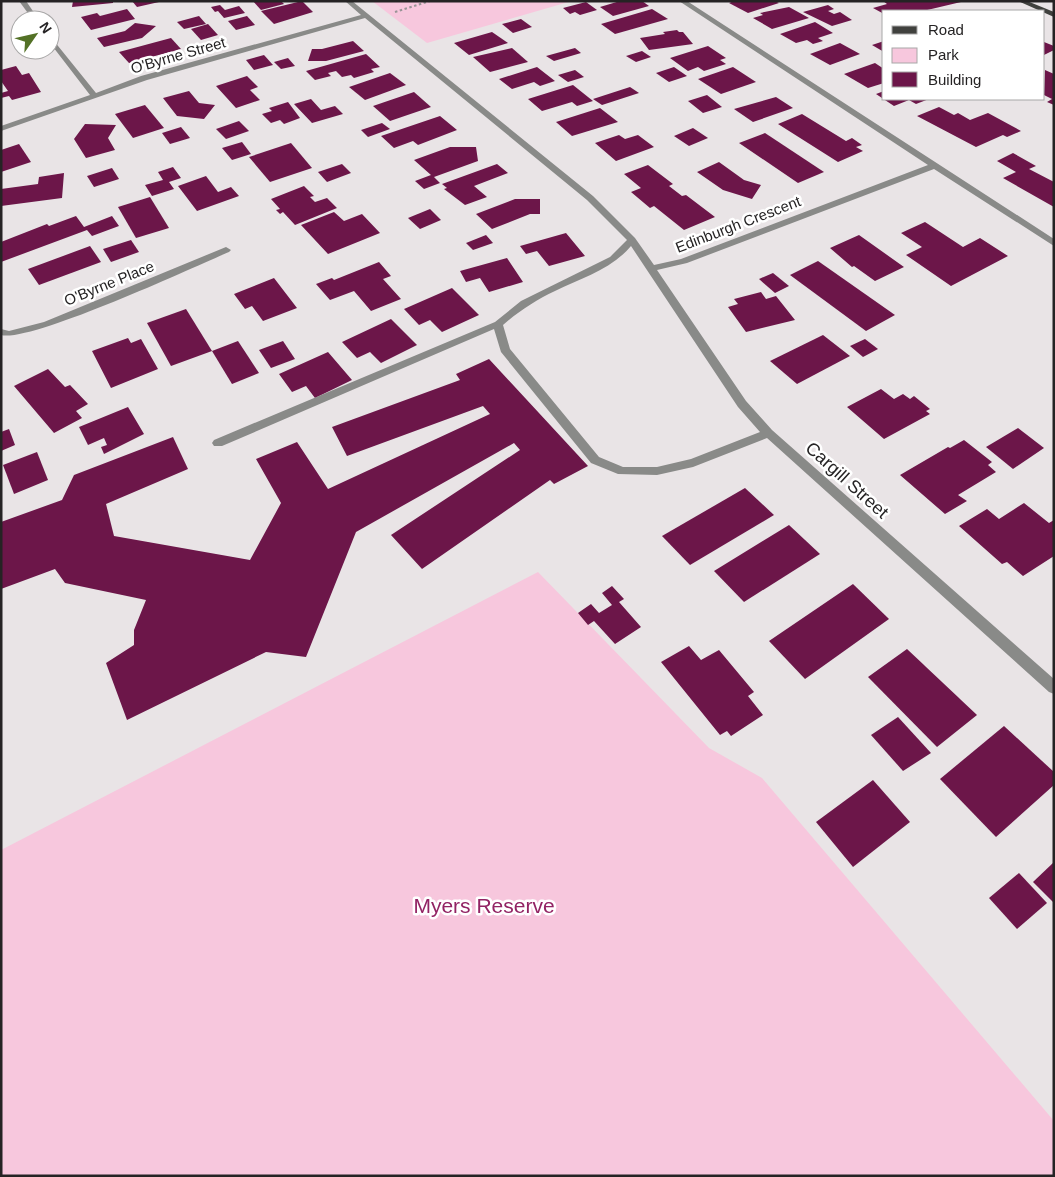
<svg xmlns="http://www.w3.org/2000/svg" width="1055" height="1177" font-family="Helvetica,sans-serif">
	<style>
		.green { fill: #f7c7dd }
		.building { fill: #6c1649 }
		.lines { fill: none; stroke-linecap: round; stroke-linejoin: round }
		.path { stroke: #989496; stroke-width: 2; stroke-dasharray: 2.5 2.5; stroke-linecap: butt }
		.minor { fill: #898a88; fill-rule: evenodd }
		.major { fill: #40413e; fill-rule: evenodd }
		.labels { text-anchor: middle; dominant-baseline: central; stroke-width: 5; stroke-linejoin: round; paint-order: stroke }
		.far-street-label { font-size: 15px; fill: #252324; stroke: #fff }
		.street-label { font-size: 18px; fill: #252324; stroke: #fff }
		.near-park-label { font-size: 21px; fill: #922364; stroke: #fff }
	</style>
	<rect width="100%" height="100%" fill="#e9e4e6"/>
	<!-- green -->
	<g class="green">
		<path d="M372,1H572L427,43Z"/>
		<path d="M538,572L709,748L762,778L1054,1121V1176H1V850Z"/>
	</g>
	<!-- building -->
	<g class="building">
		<path d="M73,1H113V3L72,7Z"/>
		<path d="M132,1H159V2L137,7Z"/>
		<path d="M253,1H281L284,4L261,10Z"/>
		<path d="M302,1L313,12L274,24L261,11Z"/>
		<path d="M620,1H642L649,6L613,16L600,7Z"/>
		<path d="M734,1H775L779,3L748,13L729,3Z"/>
		<path d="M883,1H961V2L923,11H884V14L873,8L887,4Z"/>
		<path d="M586,2L597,10L580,15L575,12L570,14L563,8Z"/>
		<path d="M220,5L225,10L239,6L245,13L224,18L218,11L215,12L211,7Z"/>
		<path d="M828,5L834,9L828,11L834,14L840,12L852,20L832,26L803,12Z"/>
		<path d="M789,7L809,18L772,29L753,18L763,15L760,13Z"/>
		<path d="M127,9L135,19L91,30L81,17L97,13L100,16Z"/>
		<path d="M652,9L668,19L615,34L601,24Z"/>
		<path d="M199,16L206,24L184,29L177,22Z"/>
		<path d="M247,16L255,25L236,30L228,21Z"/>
		<path d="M521,19L532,27L513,33L502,24Z"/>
		<path d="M815,22L833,33L818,38L823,41L813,44L807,40L796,43L780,34Z"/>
		<path d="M135,23L156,26L142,38L104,47L97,38L125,31Z"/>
		<path d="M208,24L218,35L201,40L191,29Z"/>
		<path d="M677,30L679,32H683L693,44L649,50L640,38L665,34L663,32Z"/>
		<path d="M492,32L508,43L469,55L454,43Z"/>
		<path d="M171,38L181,49L129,63L119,52Z"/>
		<path d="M353,41L364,51L326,61H308L312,49H322Z"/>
		<path d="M884,41V52L872,45Z"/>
		<path d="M1044,42L1054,46V50L1044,55Z"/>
		<path d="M840,43L860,54L830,65L810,54Z"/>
		<path d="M708,46L726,58L720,60L726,64L704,71L698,67L688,71L670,58Z"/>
		<path d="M512,48L528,62L490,72L473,57Z"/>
		<path d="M575,48L581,53L554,61L546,56Z"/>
		<path d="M642,51L651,57L636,62L626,56Z"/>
		<path d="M366,54L380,67L371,69L374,72L354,78L351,75L342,77L336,71L328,73L331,76L315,80L306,71Z"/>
		<path d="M264,55L273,65L254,70L246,60Z"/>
		<path d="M288,58L295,66L281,69L274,62Z"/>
		<path d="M875,63L884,69V83L868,88L844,74Z"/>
		<path d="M16,66L22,75L29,73L41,92L12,100L9,96L1,98V93L8,91L1,81V70Z"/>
		<path d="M537,67L555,81L540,86L534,82L512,89L499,79Z"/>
		<path d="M674,67L687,76L669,82L656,73Z"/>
		<path d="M733,67L756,82L721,94L698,79Z"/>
		<path d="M575,70L584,77L568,82L558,75Z"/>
		<path d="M1045,70L1054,74V105L1047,102L1052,99L1044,95Z"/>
		<path d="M390,73L406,85L365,100L349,87Z"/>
		<path d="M247,76L258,87L250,90L260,100L236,108L216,86Z"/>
		<path d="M573,85L593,101L577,106L572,102L542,111L528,99Z"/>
		<path d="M630,87L639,93L602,105L593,99Z"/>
		<path d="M189,91L199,103L215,105L204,119L177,116L163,98Z"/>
		<path d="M884,91V99H929L916,104L909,100L894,106L876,94Z"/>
		<path d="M414,92L431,107L390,121L373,106Z"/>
		<path d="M707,95L722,107L703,113L688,101Z"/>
		<path d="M776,97L793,108L753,122L734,109Z"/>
		<path d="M311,99L321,110L335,106L343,114L312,123L294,104Z"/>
		<path d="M288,102L300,118L284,124L280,120L271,123L262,114L272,111L269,108Z"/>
		<path d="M145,105L164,128L133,138L115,114Z"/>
		<path d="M939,107L954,115L958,113L970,120L988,113L1021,131L1007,137L1003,135L976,147L917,116Z"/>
		<path d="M600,108L618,122L572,136L556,122Z"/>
		<path d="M802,114L846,141L852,138L862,145L856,147L863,151L838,162L778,124Z"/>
		<path d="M440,116L457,130L418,145L413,141L394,148L381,136Z"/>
		<path d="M239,121L249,131L226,139L216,129Z"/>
		<path d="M382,123L390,129L368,137L361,130Z"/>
		<path d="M85,124L116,125L108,138L115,150L86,158L74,139Z"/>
		<path d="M181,127L190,138L170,144L162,133Z"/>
		<path d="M693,128L708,138L689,146L674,136Z"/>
		<path d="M765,133L824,172L798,183L739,143Z"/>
		<path d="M619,135L625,139L638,135L654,147L616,161L595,143Z"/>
		<path d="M242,142L251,154L232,160L222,148Z"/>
		<path d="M291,143L312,168L270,182L249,157Z"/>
		<path d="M19,144L31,162L1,172V150Z"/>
		<path d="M450,147H476L478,161L434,177L440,183L424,189L415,181L431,175L414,160Z"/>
		<path d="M1013,153L1036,166L1029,169L1054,182V207L1003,178L1016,172L997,161Z"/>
		<path d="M719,162L744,180L761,185L752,199L723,190L697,172Z"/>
		<path d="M342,164L351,173L327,182L318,172Z"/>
		<path d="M497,164L508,173L474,186L487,197L465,205L444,189L447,188L442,184Z"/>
		<path d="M648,165L673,184L669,186L682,196L686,195L715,217L684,230L654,206L650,208L631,192L641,188L624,174Z"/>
		<path d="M173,167L181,178L169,182L174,189L152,196L145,185L163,180L158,172Z"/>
		<path d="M112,168L119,179L94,187L87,176Z"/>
		<path d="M64,173L62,198L1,206V189L38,184L39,177Z"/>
		<path d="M206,176L218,192L231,187L239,196L197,211L178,186Z"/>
		<path d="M304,186L314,196L310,197L315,202L327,198L337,208L295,225L283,212L280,214L276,210L280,209L271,199Z"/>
		<path d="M150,197L169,228L136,238L118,207Z"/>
		<path d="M515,199H540V214H530L492,229L476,214Z"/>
		<path d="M430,209L441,220L420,229L408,218Z"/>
		<path d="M334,212L344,221L362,214L380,233L328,254L301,225Z"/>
		<path d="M76,216L84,227L112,216L119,226L92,236L87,230L1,262V242L47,224L49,226Z"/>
		<path d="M925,222L963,247L980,238L1008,256L951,286L906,255L922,247L901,233Z"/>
		<path d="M566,233L585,256L549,266L537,251L526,254L520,246Z"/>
		<path d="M486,235L493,243L473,250L466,243Z"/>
		<path d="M859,235L904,267L875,281L854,266L852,267L830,248Z"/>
		<path d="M131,240L139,252L111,262L103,249Z"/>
		<path d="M90,246L101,262L39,285L28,269Z"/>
		<path d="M507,258L523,282L489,292L480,278L466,282L460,271Z"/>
		<path d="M818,261L895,315L866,331L790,275Z"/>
		<path d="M379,262L391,276L383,279L401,299L371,311L354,291L330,300L316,284L332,278L334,280Z"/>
		<path d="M773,273L789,286L775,293L759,279Z"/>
		<path d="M274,278L297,308L263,321L252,306L245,309L234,294Z"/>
		<path d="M452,288L479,315L442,332L430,320L419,325L404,309Z"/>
		<path d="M761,292L766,299L776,296L795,320L746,332L728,307L738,304L734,299Z"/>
		<path d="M186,309L212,351L171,366L147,323Z"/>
		<path d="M391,319L417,345L381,363L370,352L357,358L342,342Z"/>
		<path d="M823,335L850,356L797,384L770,361Z"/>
		<path d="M128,338L131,343L141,339L158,369L111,388L92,351Z"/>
		<path d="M865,339L878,349L863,357L850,346Z"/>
		<path d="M238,341L259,373L232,384L212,351Z"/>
		<path d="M283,341L295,359L271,368L259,350Z"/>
		<path d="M328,352L352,380L315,398L306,386L292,392L279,374Z"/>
		<path d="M489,359L588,466L554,484L550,480L422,569L391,535L520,450L514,443L356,532L306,657L266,652L127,720L106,663L134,645V630L146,600L65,583L55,569L1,589V522L62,500L74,475L173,437L188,469L106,504L114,536L250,560L281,503L256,459L297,442L328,489L490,414L483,406L347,456L332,427L460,380L456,374Z"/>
		<path d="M48,369L65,387L70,385L88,404L76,411L82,418L54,433L14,386Z"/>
		<path d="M881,389L894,399L903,394L910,399L914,396L930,409L926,411L930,414L884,439L847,407Z"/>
		<path d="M128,407L144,434L104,454L101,447L107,445L104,438L88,445L79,427Z"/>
		<path d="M1018,428L1044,448L1013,469L986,447Z"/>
		<path d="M9,429L15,445L1,451V432Z"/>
		<path d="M964,440L992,462L988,465L996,472L958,495L967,501L945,514L900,475L948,447L950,448Z"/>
		<path d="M37,452L48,480L14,494L3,465Z"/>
		<path d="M745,488L774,515L690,565L662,536Z"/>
		<path d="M1024,503L1049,523L1054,520V556L1023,576L1007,562L1002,564L959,526L987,509L999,519Z"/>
		<path d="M789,525L820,554L744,602L714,571Z"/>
		<path d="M853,584L889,619L805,679L769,641Z"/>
		<path d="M612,586L624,599L619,602L641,627L615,644L594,621L588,625L578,613L591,604L599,613L612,605L602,593Z"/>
		<path d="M689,646L701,660L719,650L754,692L748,696L763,715L731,736L727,731L720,735L661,662Z"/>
		<path d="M907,649L977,715L937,747L868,677Z"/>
		<path d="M898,717L931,753L903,771L871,735Z"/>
		<path d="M1004,726L1054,772V785L996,837L940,779Z"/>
		<path d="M873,780L910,822L853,867L816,822Z"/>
		<path d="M1054,862V903L1033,882Z"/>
		<path d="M1019,873L1047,903L1017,929L989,898Z"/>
	</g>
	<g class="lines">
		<!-- path -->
		<path class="path" d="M395,12L430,1"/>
		<!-- minor -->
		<g class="minor">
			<path d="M19,1H26L39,20H33Z"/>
			<path d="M345,1H352L593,196L635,238L654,265L681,259L928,165L679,1H687L1054,239V246L934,169L687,263L657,270L746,401L772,430L1054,679V694L1049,692L767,438L693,467L657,475L618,474L591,463L501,352L494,329L222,446H214L212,443L214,440L495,322L521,301L610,257L627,240L587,200L365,18L147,80L1,131V126L90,95L50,43V36L96,93L141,76L361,15ZM631,246L738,407L760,432L691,459L657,467H623L599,457L510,349L503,325C519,311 536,300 555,291C582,278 612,269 631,246Z"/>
			<path d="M226,247L231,250L229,252C192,268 30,343 1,335V329L9,331L44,322Z"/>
		</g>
		<!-- major -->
		<path class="major" d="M1018,1H1027L1054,12V17Z"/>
	</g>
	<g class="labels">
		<!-- far-street labels -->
		<g class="far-street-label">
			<text transform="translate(178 55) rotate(-16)">O'Byrne Street</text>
			<text transform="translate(738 224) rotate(-21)">Edinburgh Crescent</text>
			<text transform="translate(109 283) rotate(-22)">O'Byrne Place</text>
		</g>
		<!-- street labels -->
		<g class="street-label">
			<text transform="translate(847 480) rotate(42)">Cargill Street</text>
		</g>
		<!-- near-park labels -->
		<g class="near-park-label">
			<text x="484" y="905">Myers Reserve</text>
		</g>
	</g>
	<!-- border -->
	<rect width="1055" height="1177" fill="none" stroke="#252324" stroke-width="5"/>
	<!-- legend -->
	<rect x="882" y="10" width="162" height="90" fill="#ffffff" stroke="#a8a7a7"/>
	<rect x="892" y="26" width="25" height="8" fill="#40413e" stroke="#a8a7a7"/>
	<text x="928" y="35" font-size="15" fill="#252324">Road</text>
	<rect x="892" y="48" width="25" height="15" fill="#f7c7dd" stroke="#a8a7a7"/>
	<text x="928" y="60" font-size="15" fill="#252324">Park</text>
	<rect x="892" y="72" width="25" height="15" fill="#6c1649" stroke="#a8a7a7"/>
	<text x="928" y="85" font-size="15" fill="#252324">Building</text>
	<!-- north arrow -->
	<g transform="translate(35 35) rotate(56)"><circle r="24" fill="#ffffff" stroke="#a8a7a7"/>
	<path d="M0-4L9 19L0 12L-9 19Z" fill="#537126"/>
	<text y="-8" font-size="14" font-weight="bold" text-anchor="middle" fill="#252324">N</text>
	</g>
</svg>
